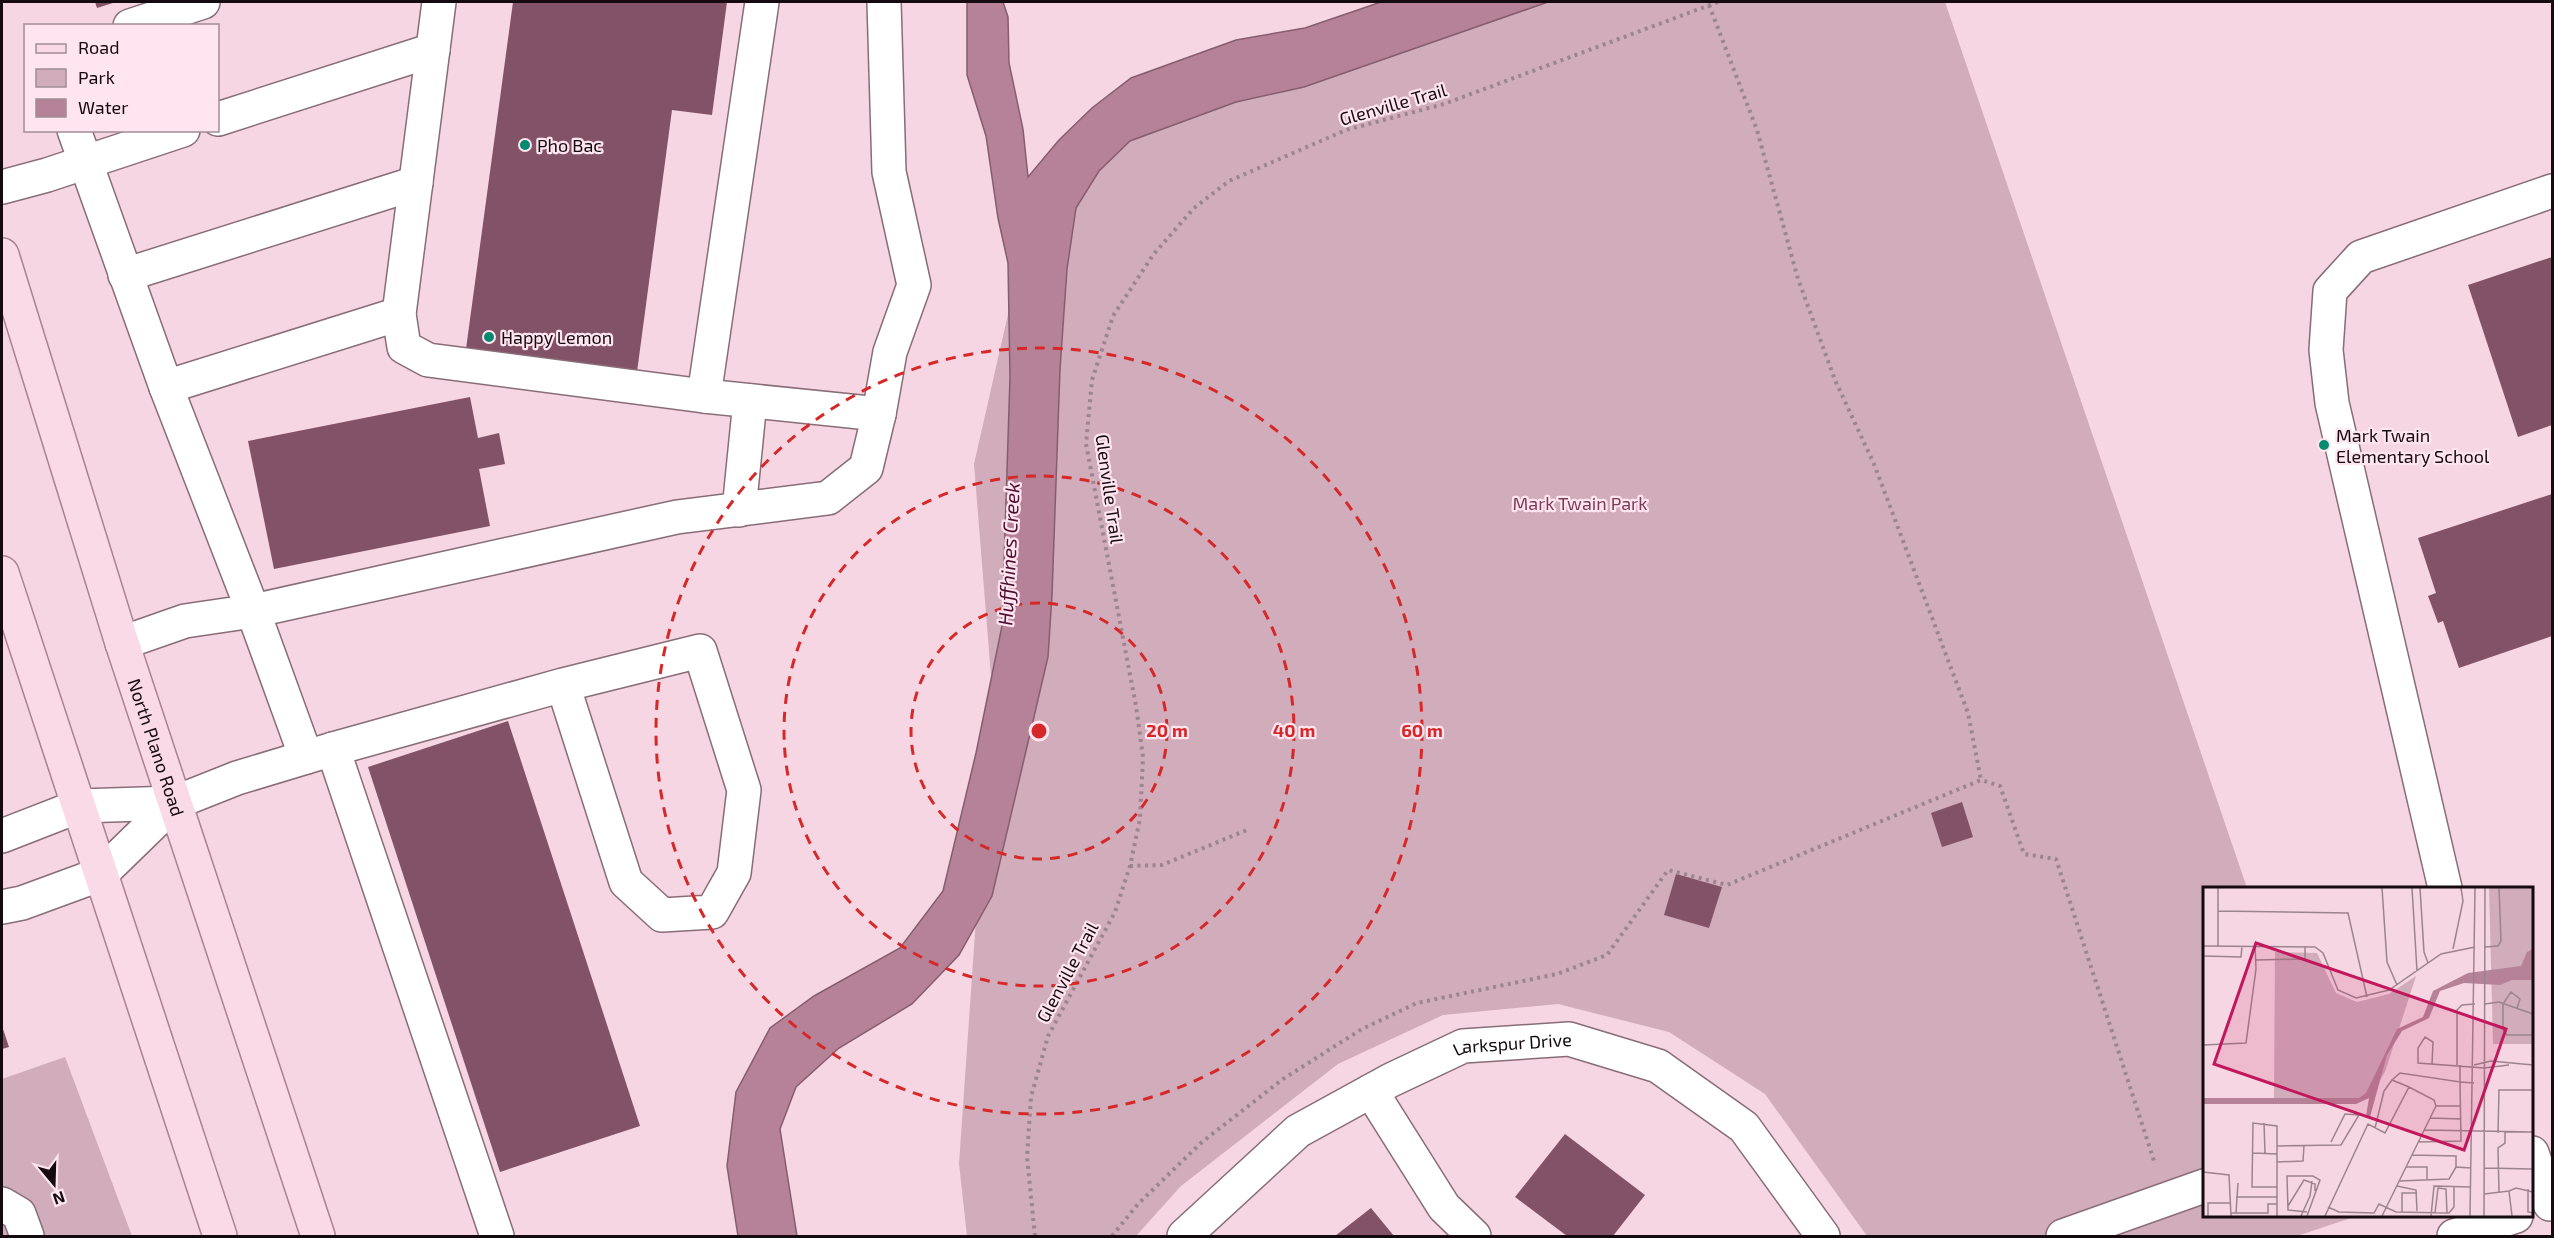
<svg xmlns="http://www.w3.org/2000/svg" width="2554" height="1238" font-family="'Exo 2',sans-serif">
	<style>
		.green { fill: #d1acba }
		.water { fill: #b68297; stroke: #855e6e; stroke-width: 1.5 }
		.building { fill: #825266 }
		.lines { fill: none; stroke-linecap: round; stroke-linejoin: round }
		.minor-casing { stroke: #886d77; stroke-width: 36 }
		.major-casing { stroke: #a88291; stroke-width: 36 }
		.path { stroke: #9d858f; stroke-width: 4; stroke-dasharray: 3 4.5; stroke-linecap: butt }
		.minor { stroke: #fff; stroke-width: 33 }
		.major { stroke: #fbdae7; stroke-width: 33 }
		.ring { fill: none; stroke: #d62828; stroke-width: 3; stroke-dasharray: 10 8 }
		.poi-dot { fill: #008a70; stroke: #ffe5ef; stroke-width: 2 }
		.labels { text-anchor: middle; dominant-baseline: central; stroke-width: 4.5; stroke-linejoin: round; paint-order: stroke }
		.street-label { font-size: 18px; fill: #140a0f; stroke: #ffe5ef }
		.poi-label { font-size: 18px; fill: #140a0f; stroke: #ffe5ef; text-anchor: start }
		.park-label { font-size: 18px; fill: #7c3a58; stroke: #ffe5ef }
		.water-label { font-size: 20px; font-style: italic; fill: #4e0e2f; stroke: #ffe5ef }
		.inset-road { fill: none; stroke: #9c848e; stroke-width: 1.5 }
		.view { fill: #c2185b; fill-opacity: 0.15; stroke: #c2185b; stroke-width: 3 }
		.inset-edge { fill: none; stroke: #140a0f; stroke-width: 3 }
		.centre { fill: #d62828; stroke: #ffe5ef; stroke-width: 3 }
		.ring-label { font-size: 18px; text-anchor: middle; font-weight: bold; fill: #d62828; stroke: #ffe5ef; stroke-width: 4.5; stroke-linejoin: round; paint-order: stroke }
	</style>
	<rect width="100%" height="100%" fill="#f6d6e2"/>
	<!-- green -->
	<g class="green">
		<path d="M1492,2H1945L2247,888H2204V1216H2357L2297,1236H1867L1765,1094L1669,1032L1558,1004L1443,1015L1338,1064L1181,1186L1136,1236H967L959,1164L992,688L974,464L1043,160Z"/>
		<path d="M65,1057L132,1236H2V1079Z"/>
	</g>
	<!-- water -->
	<path class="water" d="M967,2H1003L1008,17L1009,63L1023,129L1028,177L1059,140L1092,108L1131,78L1236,40L1305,28L1381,2H1548L1304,87L1236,102L1130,141L1099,171L1076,208L1067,269L1060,369L1052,595L1048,657L992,896L959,955L912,1004L839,1048L796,1087L780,1129L797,1236H738L727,1166L736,1092L770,1028L814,996L900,948L943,891L976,753L1002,626L1010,377L1008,263L998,218L986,136L967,75Z"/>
	<!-- building -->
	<g class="building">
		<path d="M95,2H116L97,8Z"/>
		<path d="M513,2H727L712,115L672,110L637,372L466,349Z"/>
		<path d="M2552,257V425L2518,437L2468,285Z"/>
		<path d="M470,397L478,438L499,433L505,464L479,469L490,526L274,569L248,441Z"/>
		<path d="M2552,494V636L2459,668L2443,621L2438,623L2428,596L2436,593L2418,538Z"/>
		<path d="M508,721L640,1126L500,1172L368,767Z"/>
		<path d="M1962,802L1973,837L1942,847L1931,813Z"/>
		<path d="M1676,874L1722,887L1709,928L1664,915Z"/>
		<path d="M2,1026L9,1047L2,1049Z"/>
		<path d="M1565,1134L1645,1195L1613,1236H1567L1515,1197Z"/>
		<path d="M1371,1208L1394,1236H1335Z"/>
	</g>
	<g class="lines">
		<!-- minor casing -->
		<g class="minor-casing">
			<g id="minor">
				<path d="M439,2L399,314L404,347L428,360L704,396L762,2"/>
				<path d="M130,26L203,2"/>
				<path d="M218,119L433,50"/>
				<path d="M74,130L166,387L253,611L185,621L122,643"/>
				<path d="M2,187L47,175L183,130"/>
				<path d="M125,275L416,183"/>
				<path d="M166,387L399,314"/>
				<path d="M704,396L879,414L890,352L914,285L889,172L884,2"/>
				<path d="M739,510L750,401"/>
				<path d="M333,749L497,1236"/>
				<path d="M306,757L253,611L677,517L828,498L866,468L879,414"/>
				<path d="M2,836L79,806L174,803L237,778L333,749L563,685L700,651L744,790L734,873L712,912L662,915L626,882L563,685"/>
				<path d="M2445,888L2332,403L2326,350L2330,291L2361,257L2552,191"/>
				<path d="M2,907L22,903L101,874L174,803"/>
				<path d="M1371,1091L1444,1207L1474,1236"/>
				<path d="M2532,1153L2550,1204"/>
				<path d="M2,1204L19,1214L27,1236"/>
				<path id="s1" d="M1184,1236L1298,1131L1391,1080L1463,1046L1569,1039L1658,1066L1744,1127L1823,1236"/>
				<path d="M2063,1236L2204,1186"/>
				<path d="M2454,1236L2516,1216"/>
			</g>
		</g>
		<!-- major casing -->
		<g class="major-casing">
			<g id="major">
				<path id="s2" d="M2,255L122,643L318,1236"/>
				<path d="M2,573L220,1236"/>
			</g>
		</g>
		<!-- path -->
		<g class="path">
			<path d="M1709,5L1757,130L1798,279L1835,380L1874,464L1968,713L1981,780"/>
			<path d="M1130,866L1162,865L1247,830"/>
			<path d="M1035,1236L1027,1157L1031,1097L1048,1036L1115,912L1130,866L1140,819L1143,757L1136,706L1086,444L1092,380L1113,316L1153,255L1194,208L1229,181L1346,130L1444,104L1718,2"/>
			<path d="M1112,1236L1138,1204L1202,1142L1283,1079L1362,1029L1417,1003L1557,974L1607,955L1668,870L1727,885L1981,780L2000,786L2024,854L2056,859L2155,1164"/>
		</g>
		<!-- minor -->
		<use href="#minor" class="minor"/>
		<!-- major -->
		<use href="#major" class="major"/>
	</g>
	<!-- distance rings -->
	<g class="ring">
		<circle cx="1039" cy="731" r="128"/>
		<circle cx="1039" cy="731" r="255"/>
		<circle cx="1039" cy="731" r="383"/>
	</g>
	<!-- markers -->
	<g class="poi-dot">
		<circle cx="525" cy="145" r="6"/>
		<circle cx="489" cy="337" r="6"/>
		<circle cx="2324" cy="445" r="6"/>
	</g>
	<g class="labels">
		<!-- street labels -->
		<g class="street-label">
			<text transform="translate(1393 104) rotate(-16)">Glenville Trail</text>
			<text transform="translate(1110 489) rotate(82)">Glenville Trail</text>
			<text stroke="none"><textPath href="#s2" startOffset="516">North Plano Road</textPath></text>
			<text transform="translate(1067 972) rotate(-62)">Glenville Trail</text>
			<text stroke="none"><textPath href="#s1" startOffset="390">Larkspur Drive</textPath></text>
		</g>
		<!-- poi labels -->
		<g class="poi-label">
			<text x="537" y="145">Pho Bac</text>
			<text x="501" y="337">Happy Lemon</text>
			<text x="2336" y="435">Mark Twain<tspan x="2336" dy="21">Elementary School</tspan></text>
		</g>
		<!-- park labels -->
		<g class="park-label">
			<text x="1580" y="503">Mark Twain Park</text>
		</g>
		<!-- water labels -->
		<g class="water-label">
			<text transform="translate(1008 554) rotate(-87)">Huffhines Creek</text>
		</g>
	</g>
	<!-- overview -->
	<g transform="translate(2203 887)">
		<rect width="330" height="330" fill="#f6d6e2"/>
		<path d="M286,1H330V157H290ZM72,65L114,66L133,106L154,115L186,107L213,89L182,185L165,212L71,213Z" fill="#d1acba"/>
		<path d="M330,62L329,93H309L297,98L261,96L237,104L226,131L199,144L184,168L167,230L163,229L166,211L153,217H0V211H156L163,206L194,142L220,130L230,104L265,86L318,79L324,65Z" fill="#b68297"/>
		<path class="inset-road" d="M179,1L184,75L194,98M209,1L214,84M217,1L221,65L225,76M15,24L145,26L164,110M0,59L112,60L120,66L135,103L153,111L186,103L238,67L272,60M15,59V1M282,60L295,59L298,54L296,1M250,62L260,14L258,1M0,69L38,70L39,59M53,73L102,72V59M282,117L296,115L330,127M314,121L317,112L308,105L300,117V143L304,148H330M0,158L43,156L53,82L52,59M229,177L230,155L222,150L215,161V176L281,181L306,178M254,178V123L259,118L272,117M271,178L288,174L330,178M189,193L197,186L257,195V178M233,219H258M227,231L258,232M61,236L62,266M172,241L181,204L189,193L206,200M221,243L330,245M295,246L296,203H330M215,255L258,254L257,195L271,196M74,259V239L50,236L49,300H74M50,266L74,267M209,268L253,269V280L268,281M74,275L100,274L101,259M203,280H224V292M281,281L330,282M0,285L26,288L28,329M196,294L246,292L253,280M194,299L213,303L214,324M325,302V325L330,326M306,304L313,301L330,305M296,305L295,261L302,256V245M281,307L306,304L309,329M33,310H74M85,319L101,293L112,297V304M125,320L136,325L171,326L176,317L193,325L246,326L251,320V300M199,325V306H214M28,326H65V317H74M33,326L35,296M232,326L235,301L243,302L244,326M5,329V316H28M74,329V259L138,258L156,228L142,227L128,255M98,329L107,309L109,294M104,329L117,293L110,289H84L85,323L104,325M122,329L165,237L182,246L206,200L231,213L233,219L179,329M228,329L231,299L268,300M267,329L272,1M281,329L282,1"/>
		<path class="view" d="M53,56L303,142L261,263L11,177Z"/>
		<rect width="330" height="330" class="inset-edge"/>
	</g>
	<circle cx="1039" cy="731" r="9" class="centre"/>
	<g class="ring-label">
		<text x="1167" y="737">20 m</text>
		<text x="1294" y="737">40 m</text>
		<text x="1422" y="737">60 m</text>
	</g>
	<!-- border -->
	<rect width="2554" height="1238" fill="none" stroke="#140a0f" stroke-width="6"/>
	<!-- legend -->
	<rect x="24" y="24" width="195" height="108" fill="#ffe5ef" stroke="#a18d95" stroke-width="1.5"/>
	<rect x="36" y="44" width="30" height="9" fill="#fbdae7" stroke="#a18d95" stroke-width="1.5"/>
	<text x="78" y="54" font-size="18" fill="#140a0f">Road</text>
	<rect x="36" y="69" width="30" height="18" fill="#d1acba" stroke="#a18d95" stroke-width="1.5"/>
	<text x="78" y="84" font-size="18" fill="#140a0f">Park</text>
	<rect x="36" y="99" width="30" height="18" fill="#b68297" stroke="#a18d95" stroke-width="1.5"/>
	<text x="78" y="114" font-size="18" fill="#140a0f">Water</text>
	<!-- north arrow -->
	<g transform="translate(54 1184) rotate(161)" stroke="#ffe5ef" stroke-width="4.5" paint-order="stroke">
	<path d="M0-4.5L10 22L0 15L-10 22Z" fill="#140a0f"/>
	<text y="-9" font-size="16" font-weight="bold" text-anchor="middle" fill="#140a0f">N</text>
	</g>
</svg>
